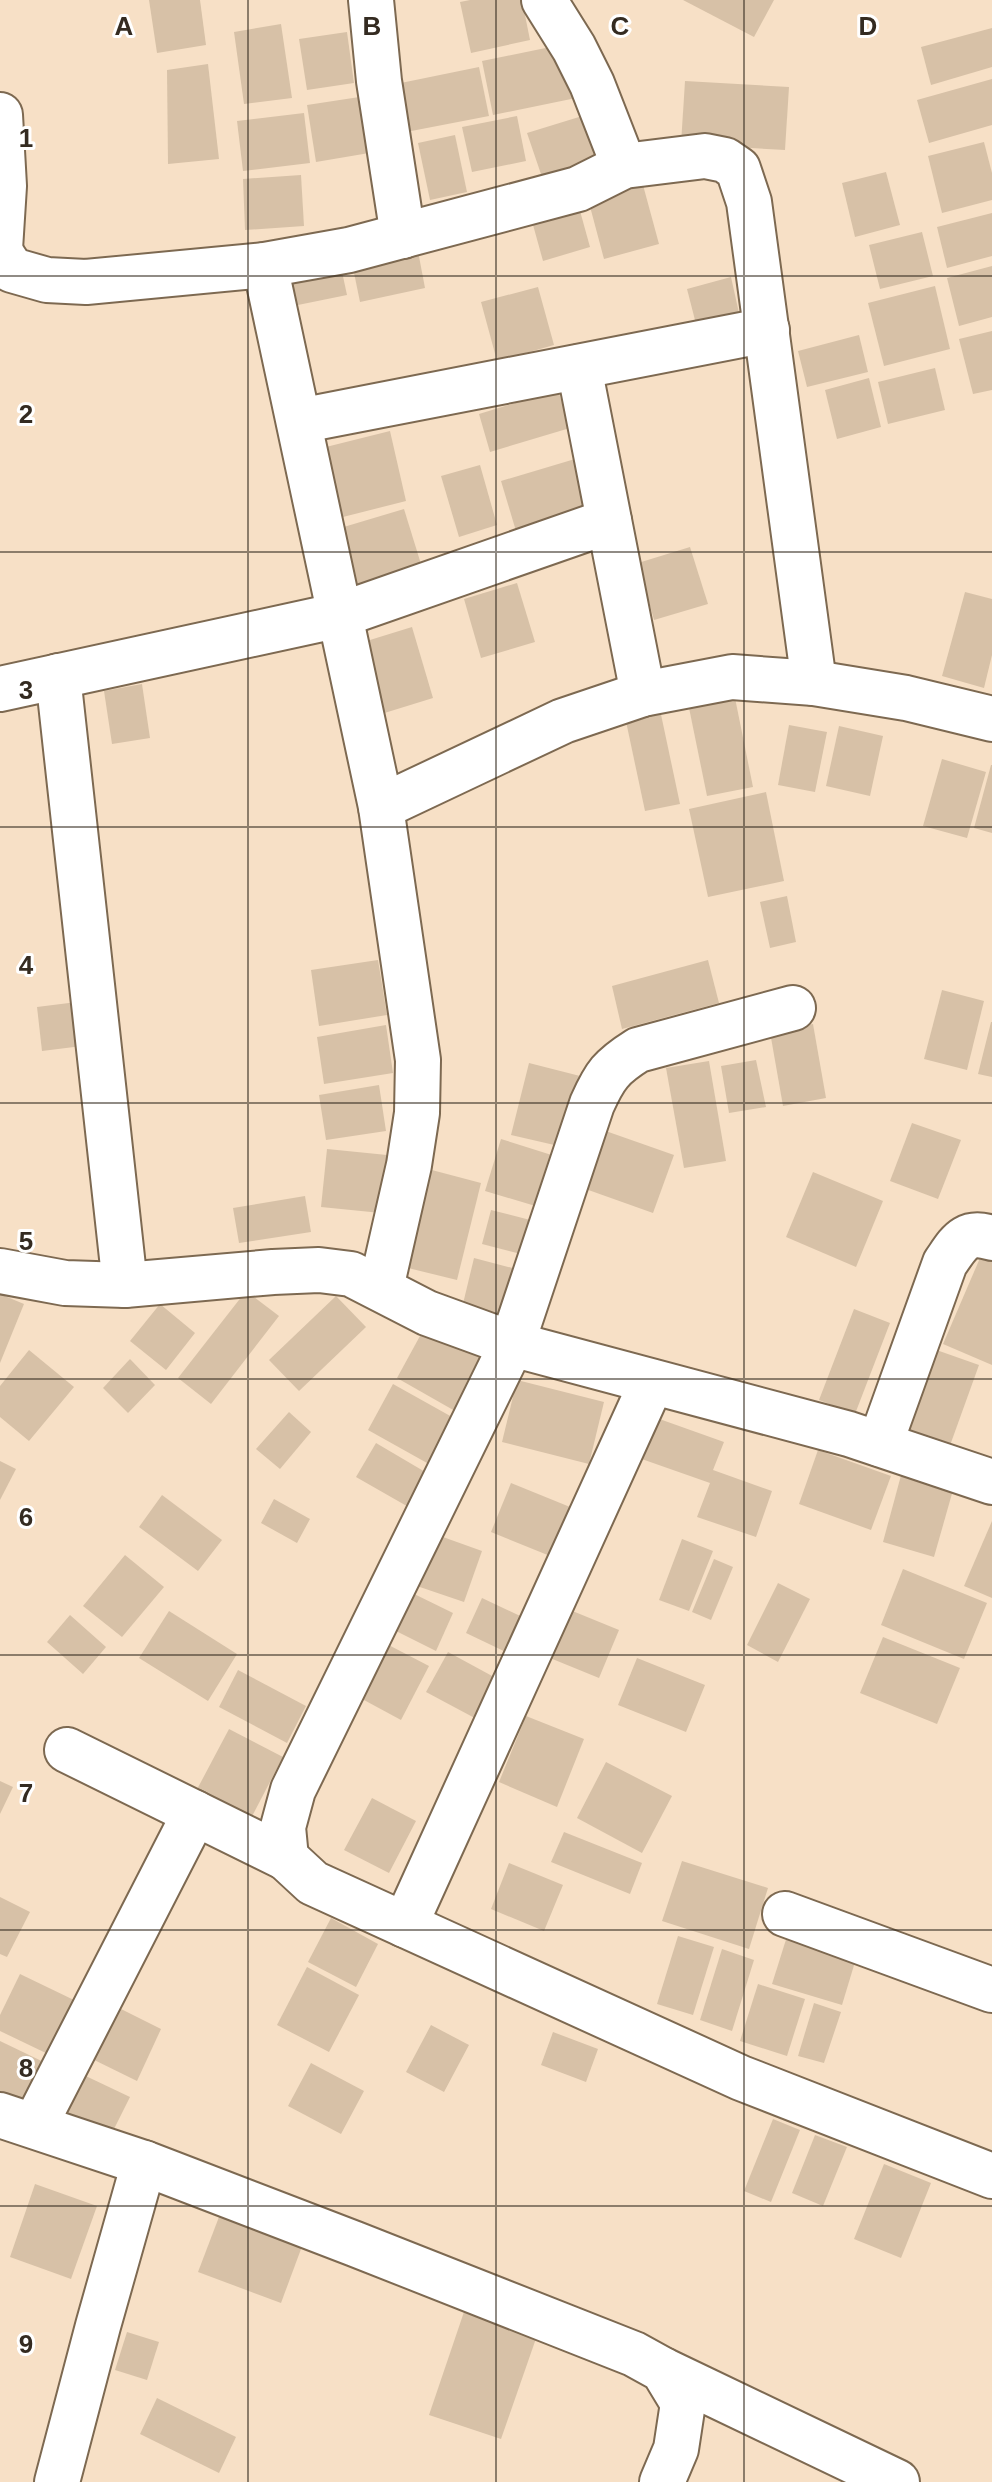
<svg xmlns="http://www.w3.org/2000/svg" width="992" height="2482" font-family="Helvetica,sans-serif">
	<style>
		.building { fill: #d7c1a7 }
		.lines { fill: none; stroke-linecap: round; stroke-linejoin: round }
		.street-casing { stroke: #7d6951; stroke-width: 48 }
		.street { stroke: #fff; stroke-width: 44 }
		.grid { fill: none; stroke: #342b21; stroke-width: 2; stroke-opacity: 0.55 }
		.grid-label { font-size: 26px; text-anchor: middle; font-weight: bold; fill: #342b21; stroke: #fff; stroke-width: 6; stroke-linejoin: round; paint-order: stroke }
	</style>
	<rect width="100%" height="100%" fill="#f7e0c6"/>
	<!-- building -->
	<g class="building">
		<path d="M149,0H200L206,45L157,53Z"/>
		<path d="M470,0H522L530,40L471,53L460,2Z"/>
		<path d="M683,0H774L754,37Z"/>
		<path d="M281,24L292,98L244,104L234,32Z"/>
		<path d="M992,28V67L931,85L921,47Z"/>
		<path d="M347,32L354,83L307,90L299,39Z"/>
		<path d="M565,44L576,98L493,115L482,61Z"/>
		<path d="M208,64L219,159L168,164L167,70Z"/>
		<path d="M479,67L489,116L401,133L391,85Z"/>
		<path d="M992,79V125L929,143L917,100Z"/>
		<path d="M685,81L789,87L785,150L681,144Z"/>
		<path d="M366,96L375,152L316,162L307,105Z"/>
		<path d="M304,113L310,163L243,171L237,121Z"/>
		<path d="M592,113L608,162L544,183L527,133Z"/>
		<path d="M517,116L526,161L472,172L462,127Z"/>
		<path d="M455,135L467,192L430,200L418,143Z"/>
		<path d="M984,142L992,173V200L942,213L928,156Z"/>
		<path d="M886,172L900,225L855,237L842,183Z"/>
		<path d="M301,175L304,226L245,230L243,179Z"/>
		<path d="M643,185L659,244L604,259L588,199Z"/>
		<path d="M577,200L590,247L543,261L530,214Z"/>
		<path d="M992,213V256L947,268L937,227Z"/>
		<path d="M922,232L933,276L880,289L869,245Z"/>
		<path d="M418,251L425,288L360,302L352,263Z"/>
		<path d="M992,266V317L959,326L947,278Z"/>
		<path d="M341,267L347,295L293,306L288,278Z"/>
		<path d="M731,277L739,313L696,324L687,289Z"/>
		<path d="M935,286L950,349L884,366L868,303Z"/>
		<path d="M538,287L554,345L497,361L481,302Z"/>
		<path d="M992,331V390L973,394L959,339Z"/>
		<path d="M859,335L868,372L807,387L798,351Z"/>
		<path d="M935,368L945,410L888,424L878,382Z"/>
		<path d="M869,378L881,427L837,439L825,390Z"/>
		<path d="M558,390L570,428L490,452L479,414Z"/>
		<path d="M390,431L406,501L335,519L318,449Z"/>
		<path d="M585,456L600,506L516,531L501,481Z"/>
		<path d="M480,465L497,525L459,537L441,476Z"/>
		<path d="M404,509L425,577L357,597L337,529Z"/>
		<path d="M690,547L708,604L654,620L638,563Z"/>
		<path d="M517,583L535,642L481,658L464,599Z"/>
		<path d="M965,592L992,599V655L984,688L942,676Z"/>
		<path d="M412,627L433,698L378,715L357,644Z"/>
		<path d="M142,684L150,738L112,744L104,691Z"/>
		<path d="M733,688L753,787L707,796L687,698Z"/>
		<path d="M659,705L680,804L645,811L624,712Z"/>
		<path d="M789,725L827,732L815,792L778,785Z"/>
		<path d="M839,726L883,736L870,796L826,786Z"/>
		<path d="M942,759L986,772L967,838L923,826Z"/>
		<path d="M991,765H992V833L974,828Z"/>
		<path d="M766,792L784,881L708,897L689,809Z"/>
		<path d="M787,896L796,942L770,948L760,902Z"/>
		<path d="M378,960L387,1015L319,1026L311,970Z"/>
		<path d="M708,960L719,1003L622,1029L612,986Z"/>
		<path d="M942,990L984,1001L967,1070L924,1059Z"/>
		<path d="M77,1002L82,1046L42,1051L37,1007Z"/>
		<path d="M991,1022H992V1077L978,1074Z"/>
		<path d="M813,1024L826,1098L783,1106L770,1032Z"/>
		<path d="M386,1025L393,1073L324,1084L317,1037Z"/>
		<path d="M756,1060L766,1107L729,1113L721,1066Z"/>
		<path d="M709,1061L726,1161L684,1168L666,1068Z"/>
		<path d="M529,1063L580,1076L563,1147L511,1135Z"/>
		<path d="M379,1085L386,1131L326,1140L319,1095Z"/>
		<path d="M912,1123L961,1140L938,1199L890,1181Z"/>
		<path d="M600,1129L674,1155L653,1213L580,1187Z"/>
		<path d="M501,1139L558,1157L542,1208L485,1191Z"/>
		<path d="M327,1149L387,1155L381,1213L321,1207Z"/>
		<path d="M428,1169L481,1183L457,1280L404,1267Z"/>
		<path d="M813,1172L883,1201L856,1267L786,1237Z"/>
		<path d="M305,1196L311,1232L239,1243L233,1208Z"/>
		<path d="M491,1210L538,1222L529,1256L482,1244Z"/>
		<path d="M983,1251L992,1255V1365L943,1344Z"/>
		<path d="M474,1258L520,1270L507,1324L461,1312Z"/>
		<path d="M246,1291L279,1316L211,1404L178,1378Z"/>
		<path d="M0,1294L24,1304L0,1363Z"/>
		<path d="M336,1296L366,1327L299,1391L269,1360Z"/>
		<path d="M160,1304L195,1333L166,1370L130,1341Z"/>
		<path d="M854,1309L890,1323L855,1414L819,1400Z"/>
		<path d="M426,1325L485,1357L455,1411L397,1378Z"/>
		<path d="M928,1347L979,1365L948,1451L897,1432Z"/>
		<path d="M29,1350L74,1387L29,1441L0,1417V1386Z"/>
		<path d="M130,1359L155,1385L128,1413L103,1388Z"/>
		<path d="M517,1380L604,1402L589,1464L502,1442Z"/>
		<path d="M393,1384L461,1422L436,1468L368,1430Z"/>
		<path d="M289,1412L311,1432L280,1469L256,1449Z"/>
		<path d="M651,1416L724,1442L713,1470L772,1491L756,1537L697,1517L710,1483L636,1457Z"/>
		<path d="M376,1443L432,1476L412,1509L356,1477Z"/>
		<path d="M818,1450L891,1476L871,1530L799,1504Z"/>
		<path d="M0,1461L16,1469L0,1500Z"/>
		<path d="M903,1468L955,1483L934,1557L883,1542Z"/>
		<path d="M511,1483L575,1509L555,1558L491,1532Z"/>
		<path d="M162,1495L222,1540L198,1571L139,1527Z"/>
		<path d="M274,1499L310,1519L297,1543L261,1523Z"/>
		<path d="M992,1521V1598L964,1586Z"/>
		<path d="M429,1532L482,1551L464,1602L411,1584Z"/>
		<path d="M682,1539L713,1551L689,1611L659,1600Z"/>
		<path d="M125,1555L164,1587L122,1637L83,1606Z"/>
		<path d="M714,1559L733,1567L711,1620L692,1612Z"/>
		<path d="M903,1569L987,1603L964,1659L881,1625Z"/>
		<path d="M778,1583L810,1599L778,1662L747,1645Z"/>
		<path d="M404,1589L453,1613L436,1651L386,1626Z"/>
		<path d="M482,1598L531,1621L514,1656L466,1633Z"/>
		<path d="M570,1610L619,1630L599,1678L550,1658Z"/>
		<path d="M169,1611L237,1654L208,1701L139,1658Z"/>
		<path d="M70,1615L106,1647L83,1674L47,1642Z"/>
		<path d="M883,1637L960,1668L937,1724L860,1693Z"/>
		<path d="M379,1640L429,1666L401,1720L351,1693Z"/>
		<path d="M448,1652L505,1683L484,1723L426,1692Z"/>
		<path d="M637,1658L705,1685L686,1732L618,1705Z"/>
		<path d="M238,1670L306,1706L287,1743L219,1707Z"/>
		<path d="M526,1716L584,1739L557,1807L499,1782Z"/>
		<path d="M229,1729L283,1757L248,1824L194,1795Z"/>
		<path d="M606,1762L672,1796L642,1853L577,1818Z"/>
		<path d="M0,1781L13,1787L0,1814Z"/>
		<path d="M372,1798L416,1821L389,1873L344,1850Z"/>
		<path d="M564,1832L642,1863L630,1894L551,1862Z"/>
		<path d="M682,1861L768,1888L749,1949L662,1921Z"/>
		<path d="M509,1863L563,1885L544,1931L491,1909Z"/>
		<path d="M0,1897L30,1912L7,1957L0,1954Z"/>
		<path d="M331,1918L378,1944L356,1987L308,1962Z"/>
		<path d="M789,1930L858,1952L842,2005L772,1984Z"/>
		<path d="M678,1936L714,1947L693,2015L657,2004Z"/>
		<path d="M722,1949L754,1960L732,2031L700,2020Z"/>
		<path d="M307,1967L359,1995L329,2052L277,2025Z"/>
		<path d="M20,1974L76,2001L50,2055L0,2031V2015Z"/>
		<path d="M758,1984L805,1999L787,2056L740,2041Z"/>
		<path d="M107,2002L161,2029L137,2081L82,2054Z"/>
		<path d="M814,2003L841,2012L824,2063L798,2056Z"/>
		<path d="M431,2025L469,2045L444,2092L406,2072Z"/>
		<path d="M553,2032L598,2049L586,2082L541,2065Z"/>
		<path d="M0,2041L54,2067L34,2108L0,2091Z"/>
		<path d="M311,2063L364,2091L341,2134L288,2106Z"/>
		<path d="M71,2069L130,2097L110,2137L52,2110Z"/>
		<path d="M773,2119L800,2130L771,2202L744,2191Z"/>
		<path d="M815,2135L847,2147L823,2206L792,2193Z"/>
		<path d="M884,2164L931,2183L901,2258L854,2239Z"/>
		<path d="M35,2184L97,2206L71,2279L10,2257Z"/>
		<path d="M222,2209L304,2241L281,2303L198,2272Z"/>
		<path d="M467,2303L540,2327L501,2439L429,2415Z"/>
		<path d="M127,2332L159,2342L147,2380L115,2370Z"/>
		<path d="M157,2398L236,2437L219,2473L140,2434Z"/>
	</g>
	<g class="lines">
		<!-- street casing -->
		<g class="street-casing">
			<g id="street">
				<path d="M371,0L379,81L403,236"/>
				<path d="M544,0L574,48L592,84L624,166"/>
				<path d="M0,115L4,186L0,249"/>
				<path d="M0,252L12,270L47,280L86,282L265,265L349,250L578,189L624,166L705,156L725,160L738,169L749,202L814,683"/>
				<path d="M265,265L381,807L418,1060L417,1113L409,1165L381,1288"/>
				<path d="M579,367L643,694"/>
				<path d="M299,421L767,330"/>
				<path d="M58,676L125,1285"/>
				<path d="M0,689L340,615L609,521"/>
				<path d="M381,807L563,721L643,694L732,677L814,683L906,698L992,719"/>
				<path d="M793,1008L638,1050C611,1067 605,1075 592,1104L512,1344L293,1790L283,1827L286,1858L313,1883L741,2078L992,2176"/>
				<path d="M0,1271L65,1283L125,1285L273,1272L319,1270L351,1274L427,1313L512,1344L849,1434L992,1482"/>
				<path d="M880,1444L945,1263C959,1243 965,1229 992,1238"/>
				<path d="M67,1750L286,1858"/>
				<path d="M785,1914L992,1990"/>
				<path d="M405,1925L652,1382"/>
				<path d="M0,2115L144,2163L355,2244L634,2354L663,2370L683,2403L676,2449L662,2482"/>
				<path d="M35,2125L195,1813"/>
				<path d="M663,2370L897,2482"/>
				<path d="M57,2482L98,2326L144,2163"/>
			</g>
		</g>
		<!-- street -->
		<use href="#street" class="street"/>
	</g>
	<!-- grid -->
	<path class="grid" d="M248,0V2482M496,0V2482M744,0V2482M0,276H992M0,552H992M0,827H992M0,1103H992M0,1379H992M0,1655H992M0,1930H992M0,2206H992"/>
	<g class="grid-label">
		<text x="124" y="35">A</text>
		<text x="372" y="35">B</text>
		<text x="620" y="35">C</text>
		<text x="868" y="35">D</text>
		<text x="26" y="147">1</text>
		<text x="26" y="423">2</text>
		<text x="26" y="699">3</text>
		<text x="26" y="974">4</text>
		<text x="26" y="1250">5</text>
		<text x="26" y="1526">6</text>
		<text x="26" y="1802">7</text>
		<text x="26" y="2077">8</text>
		<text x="26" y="2353">9</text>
	</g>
</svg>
